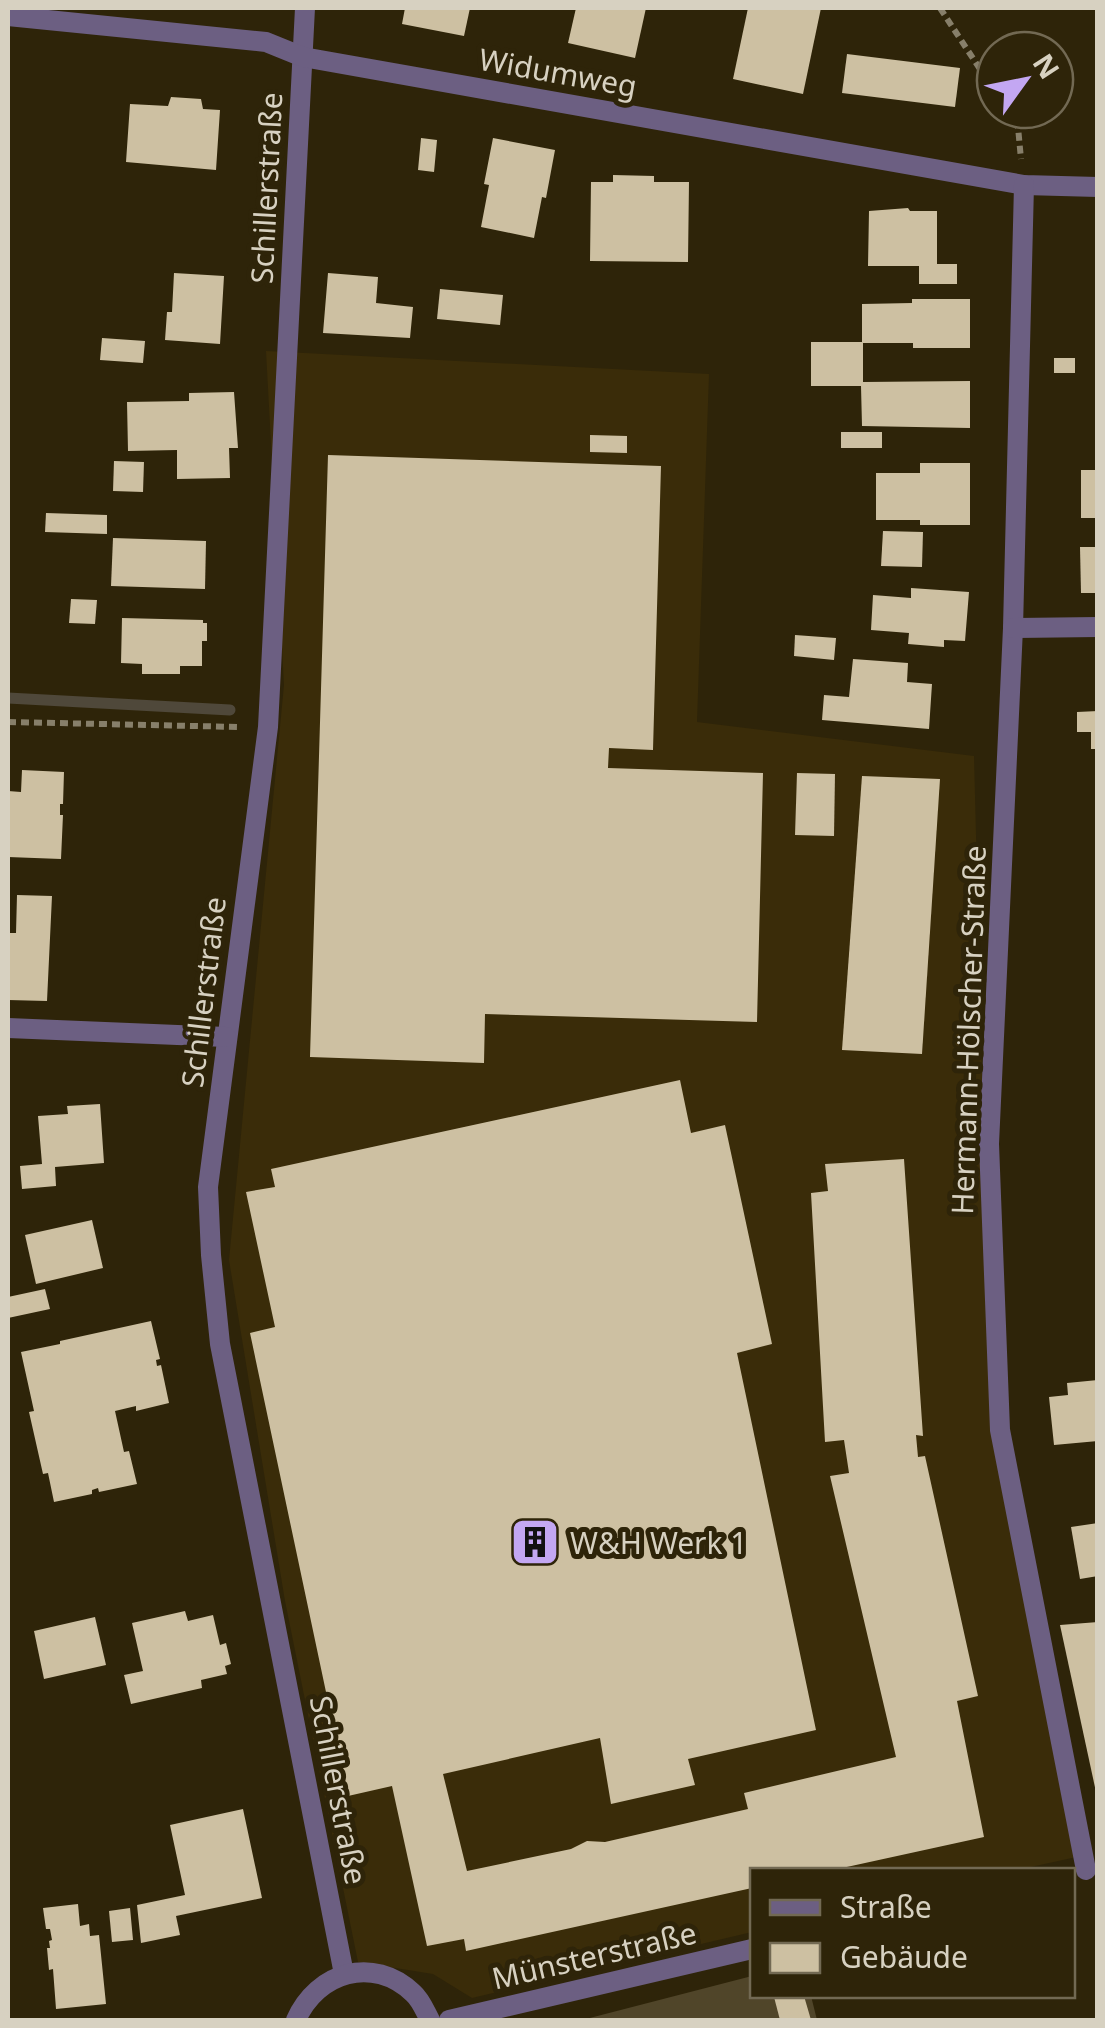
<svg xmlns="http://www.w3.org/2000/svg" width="1105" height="2028" font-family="'Noto Sans',sans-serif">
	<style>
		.built { fill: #3a2c09 }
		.green { fill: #504529 }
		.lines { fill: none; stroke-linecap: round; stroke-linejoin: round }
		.stream { stroke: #4f483a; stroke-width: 11 }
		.building { fill: #cdc0a2 }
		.path { stroke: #877f6a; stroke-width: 6; stroke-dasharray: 8 5; stroke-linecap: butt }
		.street { stroke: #6c5f82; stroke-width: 20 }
		.labels { text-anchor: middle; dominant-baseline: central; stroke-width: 10; stroke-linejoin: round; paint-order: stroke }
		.street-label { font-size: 30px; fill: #d7d1c1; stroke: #2e2409 }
		.poi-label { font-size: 30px; fill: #d7d1c1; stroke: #2e2409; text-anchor: start }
	</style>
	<rect width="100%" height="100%" fill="#2e2409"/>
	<!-- built -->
	<path class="built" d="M266,351L709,374L697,722L974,756L991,1426L1081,1856L1017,1870H752V1932L472,1998L433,1974L358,1962L285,1601L229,1260L284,685Z"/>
	<!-- green -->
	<path class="green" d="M752,1976V1996H811L817,2020H582Z"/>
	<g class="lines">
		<!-- stream -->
		<path class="stream" d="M8,698L230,710"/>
	</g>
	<!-- building -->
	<g class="building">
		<path d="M405,8H470L464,36L402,24Z"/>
		<path d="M576,8H646L635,58L568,43Z"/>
		<path d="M748,8H821L803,94L733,79Z"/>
		<path d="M847,54L960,68L955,107L842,93Z"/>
		<path d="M171,97L201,99L203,109L220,110L216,170L126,162L130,104L168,106Z"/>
		<path d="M421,138L437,140L434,172L418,170Z"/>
		<path d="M493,138L555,150L546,198L542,197L534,238L481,227L489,185L484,184Z"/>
		<path d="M613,175L654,176V182H689L688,262L590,261L591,182H613Z"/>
		<path d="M908,208L910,211H937V264H957V284H919V266H868L869,211Z"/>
		<path d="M174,273L224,276L220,344L165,340L167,312H172Z"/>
		<path d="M328,273L378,277L376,303L413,307L410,338L323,333Z"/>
		<path d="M440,289L503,295L500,325L437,319Z"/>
		<path d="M912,299H970V348H913V343H863V382L970,381V428L862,426L861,386H811V342H862V304L912,303Z"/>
		<path d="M102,338L145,341L143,363L100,360Z"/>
		<rect x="1054" y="358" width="21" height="15"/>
		<path d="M234,392L238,448H229L230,478L177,479V450L128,451L127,402L189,401V393Z"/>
		<rect x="841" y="432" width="41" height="16"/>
		<path d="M590,435L627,436V453L590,452Z"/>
		<path d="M328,455L661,466L653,750L609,748L608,768L763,773L757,1022L485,1014L484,1063L310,1057Z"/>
		<path d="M114,461L144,462L143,492L113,491Z"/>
		<path d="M920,463H970V525H920V520H876V473H920Z"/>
		<rect x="1081" y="470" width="17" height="48"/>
		<path d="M46,513L107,515V534L45,532Z"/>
		<path d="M883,531L923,532L922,567L881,566Z"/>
		<path d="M113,538L206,541L205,589L111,586Z"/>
		<path d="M1080,547H1098V593H1081Z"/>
		<path d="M911,588L969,592L965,641L944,640V647L908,644L909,633L871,630L873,595L911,598Z"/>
		<path d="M71,599L97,600L95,624L69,623Z"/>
		<path d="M122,618L203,620V623H207V641H202V666H180V674H142V664L121,663Z"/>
		<path d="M795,635L836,638L834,660L794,656Z"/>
		<path d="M853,659L908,663L907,682L932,684L929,729L822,720L824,695L849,697Z"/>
		<path d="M1098,711V749H1091V732H1077V712Z"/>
		<path d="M22,770L64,772L63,804H60V815H63L61,859L8,857V791L21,792Z"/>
		<path d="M797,773L835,774L834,836L795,835Z"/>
		<path d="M862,776L940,779L922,1054L842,1050Z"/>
		<path d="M17,895L52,896L47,1001L8,1000V933H16Z"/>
		<path d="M680,1080L691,1133L725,1125L772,1344L737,1353L816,1730L688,1759L695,1785L611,1804L600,1738L443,1774L467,1871L571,1849L587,1841L605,1842L748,1809L744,1793L896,1757L830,1476L849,1473L844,1440L825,1442L811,1193L828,1191L825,1164L904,1159L923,1436L916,1435L918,1457L925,1456L978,1696L957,1701L984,1837L833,1870H752V1888L466,1951L464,1939L427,1946L392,1786L348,1796L250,1333L275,1327L246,1192L275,1187L271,1169Z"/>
		<path d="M100,1104L104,1163L55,1167L56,1186L22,1189L20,1166L42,1164L38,1116L68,1114L67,1106Z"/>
		<path d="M92,1220L103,1268L36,1284L25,1235Z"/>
		<path d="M45,1289L50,1309L8,1318V1297Z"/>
		<path d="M151,1321L160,1359L156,1360L157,1366L161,1365L169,1403L136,1411V1406L115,1411L124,1452L129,1451L137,1484L99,1492L98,1488L92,1490V1494L54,1502L48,1473L43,1474L29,1412L34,1411L21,1352L60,1344V1341Z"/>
		<path d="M1098,1380V1441L1054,1445L1049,1397L1068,1395L1067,1383Z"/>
		<path d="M1098,1523V1576L1080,1579L1071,1527Z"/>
		<path d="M185,1611L188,1621L213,1615L220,1645L226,1643L231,1664L225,1666L227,1674L201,1680L202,1688L131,1704L124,1675L143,1671L132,1623Z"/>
		<path d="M95,1617L106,1665L44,1679L34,1631Z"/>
		<path d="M1098,1622V1792H1096L1060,1625Z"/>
		<path d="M243,1809L262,1898L176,1916L180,1935L141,1943L137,1905L185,1895L170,1825Z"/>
		<path d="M78,1904L80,1926L89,1924L90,1936L99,1935L106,2004L56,2009L53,1969L49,1970L47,1948H50L49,1941L52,1940L50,1929H46L43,1908Z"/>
		<path d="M130,1908L133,1940L112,1942L109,1911Z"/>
		<path d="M780,1996H804L811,2020H780L774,1997Z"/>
	</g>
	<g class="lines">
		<!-- path -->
		<g class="path">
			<path d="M940,8L995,92"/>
			<path d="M1007,110L1018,127L1021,159"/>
			<path d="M8,722L241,727"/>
		</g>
		<!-- street -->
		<g class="street">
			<path d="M305,8L268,727L208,1187L211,1255L220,1344L344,1974"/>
			<path d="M8,16L266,42L303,57L1024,185L1098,187"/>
			<path d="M1024,185L1013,628L989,1144L1000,1430L1086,1870"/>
			<path d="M1013,628L1098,627"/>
			<path d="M8,1028L226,1037"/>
			<path d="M296,2020C317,1972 373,1955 413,1993C421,2000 425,2011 430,2020"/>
			<path d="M449,2020L752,1949"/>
		</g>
	</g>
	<!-- icons -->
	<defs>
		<g id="building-square" transform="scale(2.5)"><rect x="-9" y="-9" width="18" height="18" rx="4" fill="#c3a7f2" stroke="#2e2409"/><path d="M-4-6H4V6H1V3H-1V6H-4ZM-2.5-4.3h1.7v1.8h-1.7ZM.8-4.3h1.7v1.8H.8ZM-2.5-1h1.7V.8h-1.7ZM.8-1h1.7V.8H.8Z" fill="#111"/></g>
	</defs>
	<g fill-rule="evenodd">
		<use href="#building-square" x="535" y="1542"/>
	</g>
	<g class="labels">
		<!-- street labels -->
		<g class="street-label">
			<text transform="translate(558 72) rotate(10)">Widumweg</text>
			<text transform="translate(266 188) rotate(-87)">Schillerstraße</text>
			<text transform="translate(203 992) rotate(-83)">Schillerstraße</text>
			<text transform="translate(968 1030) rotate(-88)">Hermann-Hölscher-Straße</text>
			<text transform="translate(339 1790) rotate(79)">Schillerstraße</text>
			<text transform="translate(594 1955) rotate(-13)">Münsterstraße</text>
		</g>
		<!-- poi labels -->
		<g class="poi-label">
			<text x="570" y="1542">W&amp;H Werk 1</text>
		</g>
	</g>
	<!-- border -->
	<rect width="1105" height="2028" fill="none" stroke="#d7d1c1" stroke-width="20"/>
	<!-- legend -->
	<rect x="750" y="1868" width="325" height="130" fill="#2e2409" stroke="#726953" stroke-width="2.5"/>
	<rect x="770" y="1900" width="50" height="15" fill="#6c5f82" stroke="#726953" stroke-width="2.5"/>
	<text x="840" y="1918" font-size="30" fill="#d7d1c1">Straße</text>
	<rect x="770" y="1943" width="50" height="30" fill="#cdc0a2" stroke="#726953" stroke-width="2.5"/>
	<text x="840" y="1968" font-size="30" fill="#d7d1c1">Gebäude</text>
	<!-- north arrow -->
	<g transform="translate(1025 80) rotate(57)"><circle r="48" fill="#2e2409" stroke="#726953" stroke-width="2.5"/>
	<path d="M0-8L18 38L0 25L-18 38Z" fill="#c3a7f2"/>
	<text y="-15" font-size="28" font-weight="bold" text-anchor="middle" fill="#d7d1c1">N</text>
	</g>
</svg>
